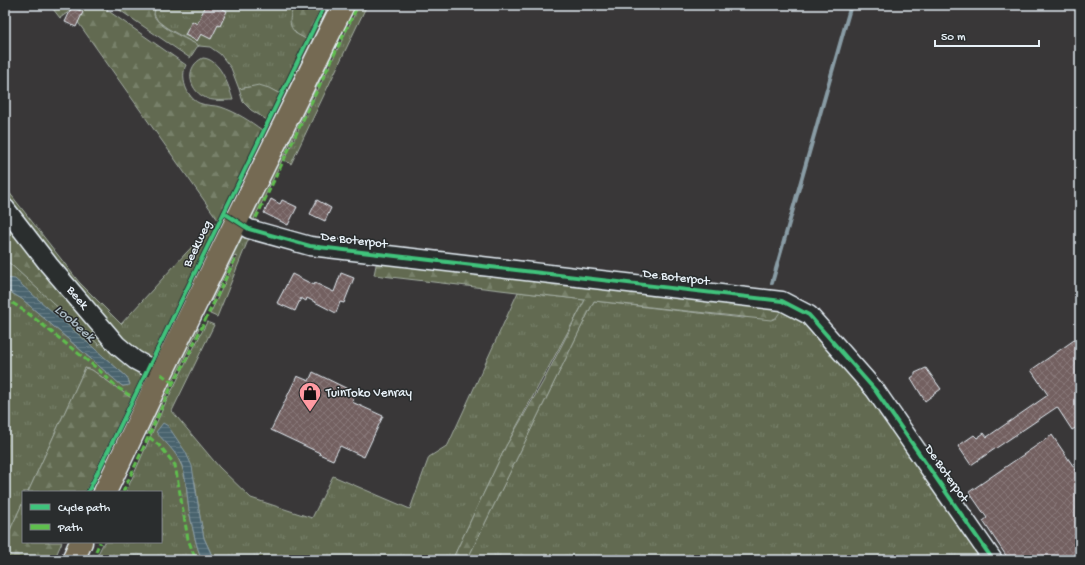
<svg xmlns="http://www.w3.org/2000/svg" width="1085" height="565" font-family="'Gochi Hand',sans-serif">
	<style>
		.grass { fill: url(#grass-tufts); stroke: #a5aea4 }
		.forest { fill: url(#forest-firs); stroke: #a5aea4 }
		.water { fill: url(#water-rules); stroke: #899ca5 }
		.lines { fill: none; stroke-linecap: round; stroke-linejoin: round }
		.stream { stroke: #899ca5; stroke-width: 4 }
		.building { fill: url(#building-cross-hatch); stroke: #e8f1f8 }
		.minor-casing { stroke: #e8f1f8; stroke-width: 21 }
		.major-casing { stroke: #e8f1f8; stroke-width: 25 }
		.minor { stroke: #2a2d2e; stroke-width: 18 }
		.major { stroke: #746b52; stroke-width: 22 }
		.quiet { stroke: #5fbe4e; stroke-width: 3; stroke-dasharray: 6 3; stroke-linecap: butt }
		.cycleway-casing { stroke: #2a2d2e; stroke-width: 6 }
		.cycleway { stroke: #40c37c; stroke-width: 4 }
		.labels { text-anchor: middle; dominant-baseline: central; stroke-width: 3; stroke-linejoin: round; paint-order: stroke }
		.street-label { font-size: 13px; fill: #e8f1f8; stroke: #2a2d2e }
		.poi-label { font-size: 13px; fill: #e8f1f8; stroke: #2a2d2e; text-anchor: start }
		.water-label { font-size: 14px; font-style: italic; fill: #a9b8c1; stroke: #2a2d2e }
	</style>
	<defs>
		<pattern id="grass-tufts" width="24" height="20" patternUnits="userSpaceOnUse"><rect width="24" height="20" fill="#626b51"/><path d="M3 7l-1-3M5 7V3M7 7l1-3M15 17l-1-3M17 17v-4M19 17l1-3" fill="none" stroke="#78816b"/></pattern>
		<pattern id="forest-firs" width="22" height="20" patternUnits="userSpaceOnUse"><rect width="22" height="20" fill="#626b51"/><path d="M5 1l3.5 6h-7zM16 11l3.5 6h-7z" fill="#78816b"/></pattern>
		<pattern id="water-rules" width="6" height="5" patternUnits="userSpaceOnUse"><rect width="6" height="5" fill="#4a636e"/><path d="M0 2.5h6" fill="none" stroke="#647a83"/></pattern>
		<pattern id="building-cross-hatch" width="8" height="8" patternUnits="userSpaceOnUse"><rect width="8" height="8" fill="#736060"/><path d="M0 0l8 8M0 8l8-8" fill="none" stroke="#877778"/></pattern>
	</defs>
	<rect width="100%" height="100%" fill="#393738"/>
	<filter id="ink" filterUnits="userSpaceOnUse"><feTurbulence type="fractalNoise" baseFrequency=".025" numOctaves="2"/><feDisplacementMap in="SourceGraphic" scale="8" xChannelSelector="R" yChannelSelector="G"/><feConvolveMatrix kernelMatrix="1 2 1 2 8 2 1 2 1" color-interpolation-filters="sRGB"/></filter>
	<g filter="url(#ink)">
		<!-- grass -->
		<g class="grass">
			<path d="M50,5H73L70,11L60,18Z"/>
			<path d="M156,5H296L294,7L295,33L306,39L280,94C265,85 256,85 239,89L231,68L220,54L210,47L199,46L167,28L158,21L154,14Z"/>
			<path d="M327,5H333L232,215L226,213Z"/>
			<path d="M349,5H356L254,219L266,226C254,222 252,223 249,210Z"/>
			<path d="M359,5H367L291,164L284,160Z"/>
			<path d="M5,187L79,282L121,324L185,254L218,220L148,363L136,357L5,205Z"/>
			<path d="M224,217H227L163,356L154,362Z"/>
			<path d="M251,233L217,317L210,314L237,257L234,256L212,301L208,296L240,235Z"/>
			<path d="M5,259L99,344L107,337L144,372L131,398L92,370L85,368L28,492H23V502L5,541V289L22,299L121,385L123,386L130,384L127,377L15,280L5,278Z"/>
			<path d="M518,292L585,300L506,446L452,560H214L204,538L200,517L195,482L174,436L168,427L160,436C167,444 175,451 179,460C188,476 186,498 190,515C193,530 196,546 202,560H95L104,542H161V492H126L164,406L207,322L214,325L172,411L219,467L251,498L312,518L333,476L410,509L429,457L448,445Z"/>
			<path d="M594,301L743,318L782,309L800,317L901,433L986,560H467Z"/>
			<path d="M199,328L147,435L143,428L191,330Z"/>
			<path d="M147,375L149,377L97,492H90Z"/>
		</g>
		<!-- forest -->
		<g class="forest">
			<path d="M73,5H110L107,10L186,65C180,77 186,97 199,103C206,106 214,105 221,107C236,112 250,121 262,130L218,220L70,11Z"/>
			<path d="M120,5H156C155,8 154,12 154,15C158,28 188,39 199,46L197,47L190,58L118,9Z"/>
			<path d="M296,5H322L306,39C303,37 297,35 295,32C287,25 290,12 296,5Z"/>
			<path d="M203,58C220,59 229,86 233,100C224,100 212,102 204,97C188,89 185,66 203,58Z"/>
			<path d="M259,85L269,88L280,94L267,120L251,110L243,102L239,89Z"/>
			<path d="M5,216L107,337L99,345L5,259Z"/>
			<path d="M377,260L782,309L776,318L771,320L594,301L467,560H452L506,446L543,382L585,300L374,275Z"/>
			<path d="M85,368L92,370L131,398L85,492H28Z"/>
			<path d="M23,502V542H62L54,560H15L5,556V541Z"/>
		</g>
		<!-- water -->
		<g class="water">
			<path d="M5,278L15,279L127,377L130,385L123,386L121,385L22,299L5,289Z"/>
			<path d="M163,423L168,426L185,451L192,466L200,517L204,538L214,560H202C196,546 193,530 190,515C186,498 188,477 180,461C174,450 164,441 156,432Z"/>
		</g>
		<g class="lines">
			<!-- stream -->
			<path class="stream" d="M772,283L851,5"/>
		</g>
		<!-- building -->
		<g class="building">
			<path d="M206,5H214L227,11L220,26L218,25L211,39L201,34L197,41L185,35L192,21L197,24Z"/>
			<path d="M72,7L83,12L76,27L65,22Z"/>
			<path d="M271,199L280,204L282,200L297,207L288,225L264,213Z"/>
			<path d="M317,200L331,208L325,221L310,214Z"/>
			<path d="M341,273L354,278L344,303L340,302L336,313L307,298L306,301L301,298L295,311L277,303L292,274L314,285L315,283L334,292Z"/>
			<path d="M1080,336V425L1072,430L1057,407L971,465L958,446L974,435L977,438L984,433L987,437L1048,395L1031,370Z"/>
			<path d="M926,368L941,389L925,401L911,378L915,375V373Z"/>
			<path d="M313,372L356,393L352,402L383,416L364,457L340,446L333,460L319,454L320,453L271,430L297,376L309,381Z"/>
			<path d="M1052,435L1080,476V552L1068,560H1009L983,521L987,518L969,492Z"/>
		</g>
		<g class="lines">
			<!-- minor casing -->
			<g class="minor-casing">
				<g id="minor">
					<path d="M5,208L49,265L117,345L135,360L161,374"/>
					<path d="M236,221L249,229L310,246L782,301L809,315L875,390L993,560"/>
				</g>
			</g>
			<!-- major casing -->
			<g class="major-casing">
				<g id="major">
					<path d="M105,492L161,374L343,5"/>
					<path d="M73,560L81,542"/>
				</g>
			</g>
			<!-- minor -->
			<use href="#minor" class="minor"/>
			<!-- major -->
			<use href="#major" class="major"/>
			<!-- quiet -->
			<g class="quiet">
				<path d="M256,218L358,5"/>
				<path d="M5,298L29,314L99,370L118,388L134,398"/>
				<path d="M161,374L173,383"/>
				<path d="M149,437L161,447L175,465L188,539L196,560"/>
				<path d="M123,492L173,383L181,370L235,259"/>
				<path d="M92,560L100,542"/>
			</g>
			<!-- cycleway casing -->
			<g class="cycleway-casing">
				<g id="cycleway">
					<path d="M224,213L249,229L310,246L782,301L809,315L875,390L993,560"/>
					<path d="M88,492L325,5"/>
				</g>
			</g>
			<!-- cycleway -->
			<use href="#cycleway" class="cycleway"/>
		</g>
	</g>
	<!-- icons -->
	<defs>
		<g id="shop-pin" transform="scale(1.15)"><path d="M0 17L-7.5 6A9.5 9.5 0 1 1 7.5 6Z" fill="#ff9aa2" stroke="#2a2d2e"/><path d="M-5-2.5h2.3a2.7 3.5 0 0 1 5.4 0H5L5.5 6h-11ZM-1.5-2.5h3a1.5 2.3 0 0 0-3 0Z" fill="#111"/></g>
	</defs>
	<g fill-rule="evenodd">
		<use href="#shop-pin" x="310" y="393"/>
	</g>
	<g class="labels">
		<!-- street labels -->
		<g class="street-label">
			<text transform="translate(354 241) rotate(7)">De Boterpot</text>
			<text transform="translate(198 244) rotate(-64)">Beekweg</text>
			<text transform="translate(676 278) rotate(7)">De Boterpot</text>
			<text transform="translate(77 298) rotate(50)">Beek</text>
			<text transform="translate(946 474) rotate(55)">De Boterpot</text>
		</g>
		<!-- poi labels -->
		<g class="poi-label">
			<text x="326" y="393">TuinToko Venray</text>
		</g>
		<!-- water labels -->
		<g class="water-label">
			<text transform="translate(74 324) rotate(41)">Loobeek</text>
		</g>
	</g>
	<!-- margin -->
	<rect width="1085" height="565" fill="none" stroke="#2a2d2e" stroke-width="20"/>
	<rect x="10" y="10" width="1065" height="545" fill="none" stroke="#e8f1f8" stroke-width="1.5" filter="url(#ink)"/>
	<!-- legend -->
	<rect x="22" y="491" width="140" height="52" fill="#2a2d2e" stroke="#767b7f"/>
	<rect x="30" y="504" width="20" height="6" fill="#40c37c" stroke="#767b7f"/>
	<text x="58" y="511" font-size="12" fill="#e8f1f8">Cycle path</text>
	<rect x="30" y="524" width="20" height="6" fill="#5fbe4e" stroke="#767b7f"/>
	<text x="58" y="531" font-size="12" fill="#e8f1f8">Path</text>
	<!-- scale -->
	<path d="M935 40v6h104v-6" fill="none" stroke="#e8f1f8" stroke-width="2"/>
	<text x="941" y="40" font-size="12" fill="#e8f1f8" stroke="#2a2d2e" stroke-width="3" paint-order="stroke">50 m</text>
</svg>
